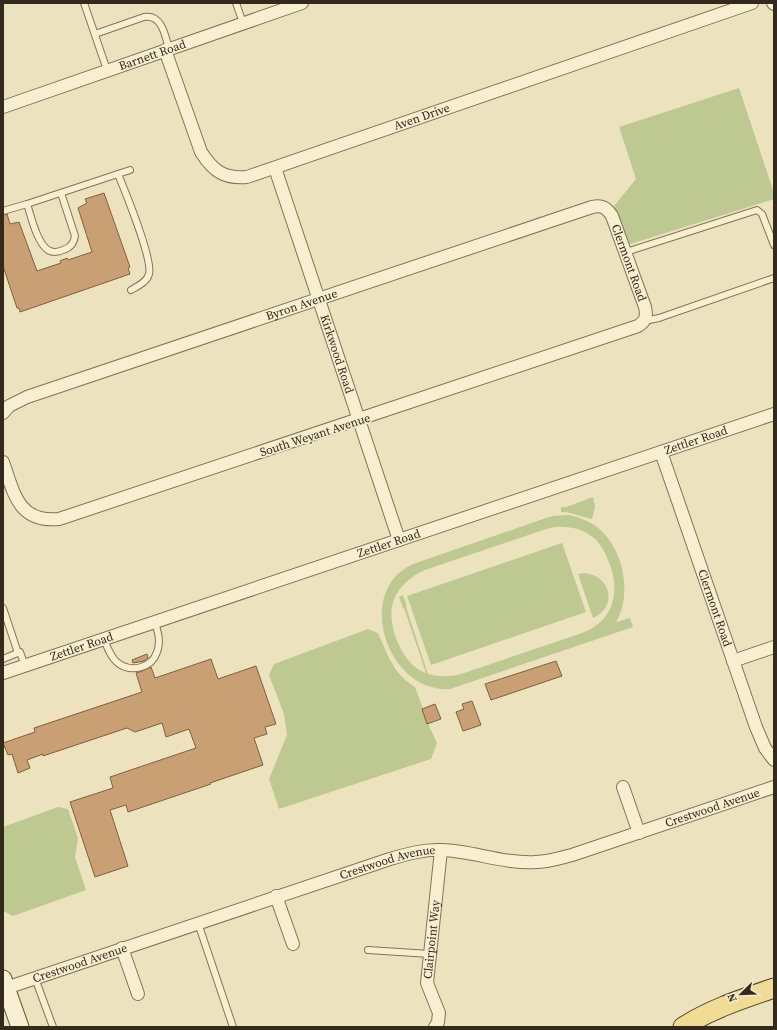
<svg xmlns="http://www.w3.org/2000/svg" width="777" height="1030" font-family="'Source Serif 4',serif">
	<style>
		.green { fill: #bec992; fill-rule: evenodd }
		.building { fill: #c9a074; stroke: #825f3e }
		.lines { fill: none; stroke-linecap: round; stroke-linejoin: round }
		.lane-casing { stroke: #837357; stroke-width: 8 }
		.street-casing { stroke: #837357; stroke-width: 14 }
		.secondary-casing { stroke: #65543b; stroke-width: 19 }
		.primary-casing { stroke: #51412c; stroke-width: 21 }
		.lane { stroke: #f7efd0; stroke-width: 6 }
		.street { stroke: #f7efd0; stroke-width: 12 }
		.secondary { stroke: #f7efd0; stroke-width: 17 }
		.primary { stroke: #f0dc95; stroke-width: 19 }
		.labels { text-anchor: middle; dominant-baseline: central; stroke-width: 3.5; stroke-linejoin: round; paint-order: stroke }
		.street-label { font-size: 12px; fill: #33291c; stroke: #f4eccd }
	</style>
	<rect width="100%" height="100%" fill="#ece3be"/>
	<!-- green -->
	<g class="green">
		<path d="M739,88L774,193V199L627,245L614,206L636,179L619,127Z"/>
		<path d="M593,497L595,507L592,519L566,512H561V507H566Z"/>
		<path d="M568,515C578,517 588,520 597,527C623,547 633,594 616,622L630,618L633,627L450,689C386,694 352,587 416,563L543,519L553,516ZM555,527C570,526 584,529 595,539C601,544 605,553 608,560C621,589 615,621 582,633L461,674C450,677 439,677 428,674L406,607H407L403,595L399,597L403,608H404L426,673C403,666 386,625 393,602C398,587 411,576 425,570L546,529Z"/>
		<path d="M562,543L586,612L431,665L407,596Z"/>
		<path d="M585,573C611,576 618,607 593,618L578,574Z"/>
		<path d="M368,629L378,633L388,656L396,670L405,680L415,687L430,728L437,743L431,759L279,809L269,779L287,735L284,714L269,675L274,664Z"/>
		<path d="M58,807L68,809L78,838L75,857L86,890L13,916L3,911V827Z"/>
	</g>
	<!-- building -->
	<g class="building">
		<path d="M104,193L130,267L128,268L130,274L20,312L19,308H17L3,266V215L7,214L10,224L19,222L37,271L61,263L60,261L67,258L68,260L92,252L78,208L87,203L85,199Z"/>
		<path d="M147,654L148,658L144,661L133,663L132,660Z"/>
		<path d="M211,659L218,679L256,666L276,724L265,727L267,734L254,738L263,765L210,783L211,784L128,812L126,805L110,810L128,866L95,877L70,802L113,788L110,777L196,748L189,729L166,737L162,723L135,732L127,728L43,756V754L27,760L30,768L18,773L12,754L8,755L3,743L35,732L34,728L142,692L136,673L142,671L151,667L155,678Z"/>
		<path d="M556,661L562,676L491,700L485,684Z"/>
		<path d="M472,701L481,725L463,731L456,712L464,709L462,704Z"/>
		<path d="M435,704L441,719L427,724L422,709Z"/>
	</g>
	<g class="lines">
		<!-- lane casing -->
		<g class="lane-casing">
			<g id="lane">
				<path d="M84,3L107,70"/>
				<path d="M236,3L243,23"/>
				<path d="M95,34L144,17C162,14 165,35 169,49"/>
				<path d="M118,174C125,191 153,260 149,274C147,282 138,286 131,290"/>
				<path d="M27,204C31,216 37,243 48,250C52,253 59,252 63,250C70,248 74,243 75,236L61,193"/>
				<path d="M3,211L27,204L130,170"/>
				<path d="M626,252L757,210L762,214L774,245"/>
				<path d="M644,321L659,318L774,278"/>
				<path d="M3,608L18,653"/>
				<path d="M104,639C107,647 111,658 118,663C131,673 152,668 157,652C161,642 158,632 155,622"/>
				<path d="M3,659L20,652L25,666"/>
				<path d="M198,923L233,1027"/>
				<path d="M368,950L430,954"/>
				<path d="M35,978L53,1027"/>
			</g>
		</g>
		<!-- street casing -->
		<g class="street-casing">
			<g id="street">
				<path d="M773,3L774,4"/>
				<path id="s1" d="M165,50L201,152C213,171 224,179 247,177L752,3"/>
				<path id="s2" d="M3,107L302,3"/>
				<path id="s3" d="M275,168L399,540"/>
				<path id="s4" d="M3,413L9,406L27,397L592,207C602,205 606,207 612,216L645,307C647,316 646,321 638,326L59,519C18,523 14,493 3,462"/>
				<path id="s5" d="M661,452L756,727L765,748L774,760"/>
				<path d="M733,661L774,647"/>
				<path id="s6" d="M3,673L774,414"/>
				<path d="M623,787L639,833"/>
				<path d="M276,896L293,944"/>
				<path d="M122,948L138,994"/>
				<path id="s7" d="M6,988L390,859C407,854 425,849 442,850C473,851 504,864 536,862C548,862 560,858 572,855L774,787"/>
				<path id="s8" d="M435,1027L438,1022L439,1013L427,983L441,850"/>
			</g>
		</g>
		<!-- secondary casing -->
		<g class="secondary-casing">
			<path id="secondary" d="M3,979L20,1027"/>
		</g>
		<!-- primary casing -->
		<g class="primary-casing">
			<path id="primary" d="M683,1027C711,1009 742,999 774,988"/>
		</g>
		<!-- lane -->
		<use href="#lane" class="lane"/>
		<!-- street -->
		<use href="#street" class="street"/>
		<!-- secondary -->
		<use href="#secondary" class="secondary"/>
		<!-- primary -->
		<use href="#primary" class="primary"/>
	</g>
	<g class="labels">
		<!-- street labels -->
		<g class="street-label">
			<text stroke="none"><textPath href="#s2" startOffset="158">Barnett Road</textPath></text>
			<text stroke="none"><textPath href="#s1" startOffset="349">Aven Drive</textPath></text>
			<text stroke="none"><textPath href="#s4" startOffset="699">Clermont Road</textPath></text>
			<text stroke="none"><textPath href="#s4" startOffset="319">Byron Avenue</textPath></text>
			<text stroke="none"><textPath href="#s3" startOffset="196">Kirkwood Road</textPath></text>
			<text transform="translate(315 435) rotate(-18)">South Weyant Avenue</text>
			<text stroke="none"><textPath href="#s6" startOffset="731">Zettler Road</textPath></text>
			<text stroke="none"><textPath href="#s6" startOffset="407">Zettler Road</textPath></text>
			<text stroke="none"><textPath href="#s5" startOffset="165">Clermont Road</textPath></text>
			<text stroke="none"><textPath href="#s6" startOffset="83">Zettler Road</textPath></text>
			<text stroke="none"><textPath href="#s7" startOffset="738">Crestwood Avenue</textPath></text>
			<text stroke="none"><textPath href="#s7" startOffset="402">Crestwood Avenue</textPath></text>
			<text stroke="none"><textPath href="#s8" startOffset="91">Clairpoint Way</textPath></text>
			<text stroke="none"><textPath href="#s7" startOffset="78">Crestwood Avenue</textPath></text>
		</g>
	</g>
	<!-- border -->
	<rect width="777" height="1030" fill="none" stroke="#33291c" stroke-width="8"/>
	<!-- north arrow -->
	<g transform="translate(741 994) rotate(247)" stroke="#f4eccd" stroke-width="3" paint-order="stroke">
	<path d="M0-3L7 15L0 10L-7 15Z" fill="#33291c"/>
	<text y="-6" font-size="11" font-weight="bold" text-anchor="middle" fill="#33291c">N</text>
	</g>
</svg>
